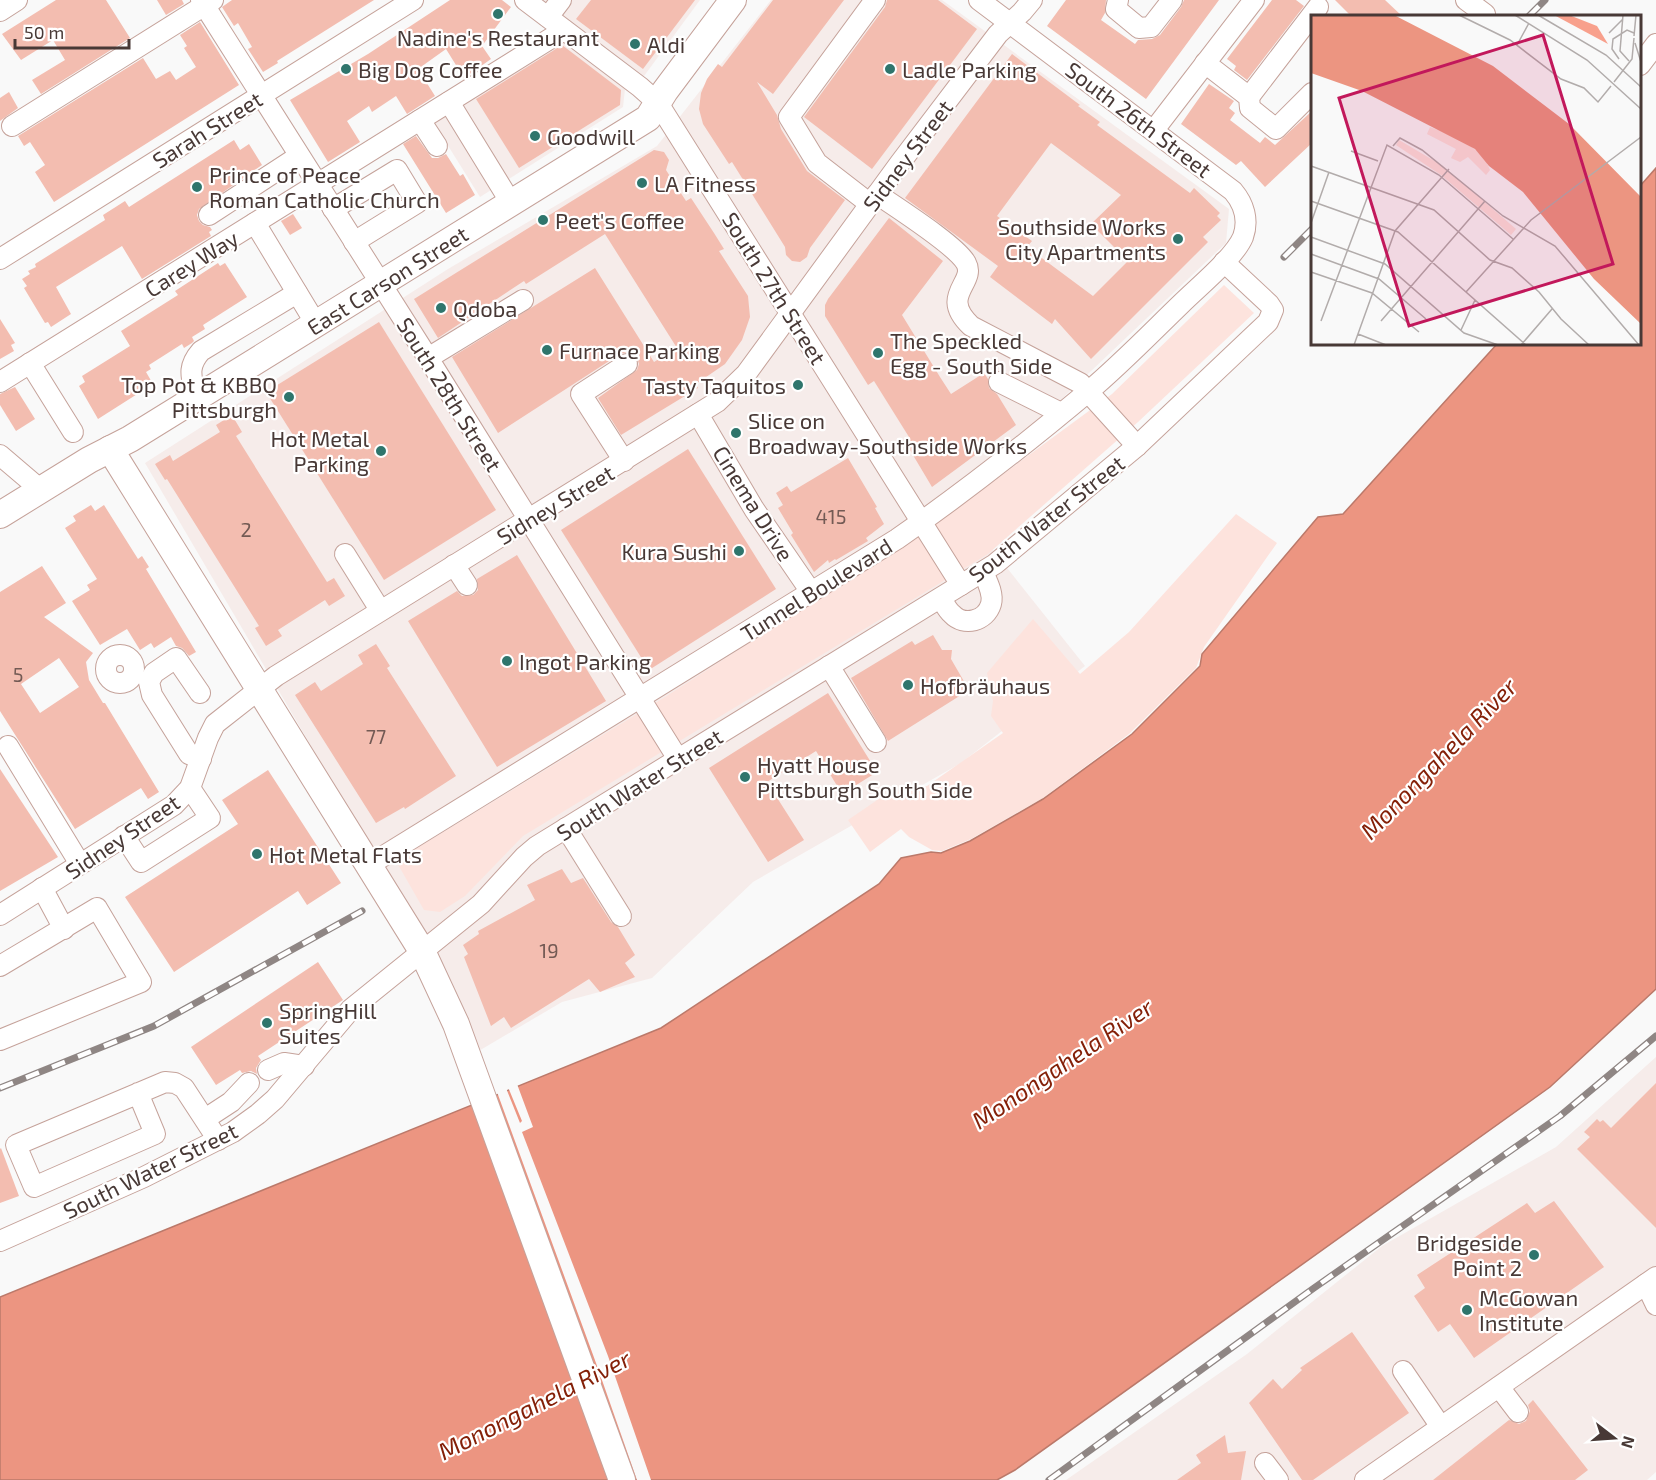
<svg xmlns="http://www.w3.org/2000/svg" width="1656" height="1480" font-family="'Exo 2',sans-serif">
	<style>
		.built { fill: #f6ecea }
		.green { fill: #fde3dd }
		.water { fill: #ec9581; stroke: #bb796a; stroke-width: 1.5 }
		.pier { fill: #f9f9f9 }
		.building { fill: #f3bdb0; fill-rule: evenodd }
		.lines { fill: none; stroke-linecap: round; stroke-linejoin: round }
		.minor-casing { stroke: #c5a29a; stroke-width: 22 }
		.major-casing { stroke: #c5a29a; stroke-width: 28 }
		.minor { stroke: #fff; stroke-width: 20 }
		.major { stroke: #fff; stroke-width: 26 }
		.rail-casing { stroke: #8f8684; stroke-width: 7 }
		.rail { stroke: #fff; stroke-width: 4.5; stroke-dasharray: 14; stroke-linecap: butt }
		.poi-dot { fill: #2f756c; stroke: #fff; stroke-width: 2 }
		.labels { text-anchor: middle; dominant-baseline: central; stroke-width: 4.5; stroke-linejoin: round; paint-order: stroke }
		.number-label { font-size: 20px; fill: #735a54 }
		.poi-label { font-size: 22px; fill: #483936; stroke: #fff; text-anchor: start }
		.street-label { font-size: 22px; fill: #483936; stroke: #fff }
		.water-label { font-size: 24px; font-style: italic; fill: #842008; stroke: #fff }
		.inset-road { fill: none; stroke: #b2acab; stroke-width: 1.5 }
		.view { fill: #c2185b; fill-opacity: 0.15; stroke: #c2185b; stroke-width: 3 }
		.inset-edge { fill: none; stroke: #483936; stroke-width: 3 }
	</style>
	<rect width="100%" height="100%" fill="#f9f9f9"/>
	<!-- built -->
	<g class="built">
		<path d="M540,0H700L644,76Z"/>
		<path d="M771,0H942L1229,209L1226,243L1050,410L946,491L1085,666L961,763L753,882L652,978L562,1002L477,1052L307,739L145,463L448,269L657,146Z"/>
		<path d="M559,40L625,89L623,107L480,197L432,120Z"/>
		<path d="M1656,1057V1472L1647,1480H1066L1247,1354L1382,1246L1556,1147Z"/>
	</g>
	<!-- green -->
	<g class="green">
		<path d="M1224,285L1254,313L1138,422L988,554L523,836L465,896L440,912L424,910L396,861L665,697L938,522L1112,394Z"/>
		<path d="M1236,514L1277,543L1204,647L1196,668L1129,734L1043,798L971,839L942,851L932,850L909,837L901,829L870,852L848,820L886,794L927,786L1003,733L991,716L993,701L987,673L1033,619L1080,674L1129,632Z"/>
	</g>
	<!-- water -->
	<path class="water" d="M1656,168V989L1550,1087L1015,1470L997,1480H0V1297L661,1028L879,884L901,858L931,852L941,853L970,841L1043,799L1132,734L1200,666L1202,654L1318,517L1343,514L1497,344H1640V186Z"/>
	<!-- pier -->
	<path class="pier" d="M517,1084L533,1127L522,1132L608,1356L651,1480H637L596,1363L497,1092L506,1088L520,1123L522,1121L508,1087Z"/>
	<!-- building -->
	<g class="building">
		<path d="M56,0H106L130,38L41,94L32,80L65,60L53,40L21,60L2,34Z"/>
		<path d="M157,0H182L184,4L166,15Z"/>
		<path d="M232,0H374L277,61L278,63L263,72L248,49L252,47L238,23L234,26L222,7Z"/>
		<path d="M450,0H502L511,7L482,46L491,59L464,78L446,49L418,69L435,96L407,114L396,96L372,112L369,106L347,121L360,142L328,162L290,100L368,54Z"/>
		<path d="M591,0H695L643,69L576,19Z"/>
		<path d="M773,0H844L773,94L757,82L777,115L781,129L807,171L845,200L810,248L807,257L800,262L792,261L786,255L785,247L732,162L729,164L703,124L699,109L701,93L707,79L718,64L722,67Z"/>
		<path d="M887,0H938L977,29L872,169L804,117L885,7Z"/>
		<path d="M1066,0H1106L1105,13L1101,20L1135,44L1138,40L1152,39L1160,35L1181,7L1184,0H1219L1146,99L1047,26Z"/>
		<path d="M1272,0H1296L1304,6L1247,80L1234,70L1236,66L1227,59Z"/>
		<path d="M1335,0H1385L1402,16H1351Z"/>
		<path d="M200,22L239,85L54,202L35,172L45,165L30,142L24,146L18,136L143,58L156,79L170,71L176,80L196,67L184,48L187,46L180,35Z"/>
		<path d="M562,45L621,90L620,105L519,168L476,99Z"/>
		<path d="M1012,54L1080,105L1078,106L1100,122L1097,125L1190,193L1194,188L1220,213L1217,216L1221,220L1203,237L1208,242L1091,359L1055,319L1052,324L990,277L998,266L905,198ZM1051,143L1121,195L1091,224L1128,261L1093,296L1027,247L1032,241L997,216Z"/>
		<path d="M1209,84L1234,101L1229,108L1235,113L1230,120L1260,143L1265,137L1275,145L1312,111V143L1265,187L1241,161L1236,165L1181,124Z"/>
		<path d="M9,92L18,108L0,121V98Z"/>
		<path d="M416,136L432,158H438L446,154L460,176L463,174L475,195L446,213L403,144Z"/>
		<path d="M234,140L240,150L249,144L262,165L199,209L197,215L199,221L203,225L210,227L212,230L209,232L211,236L142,279L122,246L56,287L71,314L51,327L48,322L45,323L24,288L27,286L22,279L30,274L28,271L36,267L35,264L105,220L103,215L125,201L129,207Z"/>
		<path d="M654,150L664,152L669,160L666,170L686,201L691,198L714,233L724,249L719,251L748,296L750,317L742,340L725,364L696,384L698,388L621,435L598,398L637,370L639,364L637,358L633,354L627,352L620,354L498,433L452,357L595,268L654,362L677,348L605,234L526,284L524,281L438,338L414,299Z"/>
		<path d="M293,214L302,228L290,235L281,221Z"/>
		<path d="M889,218L943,261L902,315L940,377L951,394L984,373L988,379L989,388L997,394L1016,425L932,487L904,440L909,437L874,381L868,385L825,316V305L828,299Z"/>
		<path d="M218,263L220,266L225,263L247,297L203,325L205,329L192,337L194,341L192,343L184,348L182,344L149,365L151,369L146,372L153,384L98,419L79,386L85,382L82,376L130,346L121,331L178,295L175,291Z"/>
		<path d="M0,319L15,343L11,345L14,351L0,359Z"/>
		<path d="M379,322L496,510L384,580L266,392Z"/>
		<path d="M15,387L35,419L16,431L0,405V394Z"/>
		<path d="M232,415L242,432L236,436L327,582L334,578L345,596L329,606L325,600L278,630L282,636L266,646L255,628L259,626L167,479L165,480L155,464L170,455L173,461L220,432L216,425Z"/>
		<path d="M688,449L776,589L649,670L561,530Z"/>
		<path d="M848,458L877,507L875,508L884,524L866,538L868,541L836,560L835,559L829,563L828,560L814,572L791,535L793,533L778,508L783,505L776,493L787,486L791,492Z"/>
		<path d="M91,505L95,511L104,505L138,559L142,556L149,567L146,569L196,652L189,656L182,648L176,646L171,637L154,648L151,643L140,650L127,629L100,645L72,601L90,590L87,585L97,579L65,528L76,521L73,516Z"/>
		<path d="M517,555L606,701L497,767L408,621L457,591L462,596L473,595L478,590L477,579Z"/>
		<path d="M42,566L66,603L44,617L93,653L86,662L89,680L103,703H105L159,792L148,799L141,788L75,829L0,711V592ZM59,658L79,687L40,713L21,684Z"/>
		<path d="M933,635L942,650H952L951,659L969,690L888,741L851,678L912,641L915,645Z"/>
		<path d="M376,644L390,666L387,668L456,776L405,809L404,807L376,823L295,695L315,682L321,691L363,664L358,655Z"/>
		<path d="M828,693L877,772L842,794L816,751L767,782L804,840L768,862L709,768Z"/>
		<path d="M0,769L58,857L0,891Z"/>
		<path d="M268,770L341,883L307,905L298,891L174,972L125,897L238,824L222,800Z"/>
		<path d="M562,869L571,883L583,878L611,922L618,927L635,955L625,963L635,977L600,992L589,979L511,1028L504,1017L491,1026L464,957L468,954L463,945L479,934L478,931L535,900L527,885Z"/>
		<path d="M318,962L343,1000L258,1056L261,1060L256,1068L257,1074L251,1071L242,1073L240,1070L216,1085L191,1047Z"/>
		<path d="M1656,1083V1228L1577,1149L1590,1137L1584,1132L1597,1119L1600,1122L1603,1120L1611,1128Z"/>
		<path d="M1,1148L19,1196L0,1203V1149Z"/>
		<path d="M1554,1201L1604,1267L1474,1358L1450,1324L1438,1332L1414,1296L1425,1288L1417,1275L1527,1203L1535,1213Z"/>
		<path d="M1352,1332L1409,1413L1313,1480H1302L1249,1403L1273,1379L1282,1389L1302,1370L1300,1368Z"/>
		<path d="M1533,1400L1588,1470L1575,1480H1433L1509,1420L1519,1424L1526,1421L1530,1411L1528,1405Z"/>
		<path d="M1225,1435L1228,1453L1246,1451L1241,1480H1177L1201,1463L1196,1455Z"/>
	</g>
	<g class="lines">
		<!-- minor casing -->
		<g class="minor-casing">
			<g id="minor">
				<path d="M201,0L428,358L678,759"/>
				<path d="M525,0L640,87L658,103L961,585"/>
				<path d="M1118,0L1116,9L1139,28L1151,27L1172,0"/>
				<path d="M1466,0L1485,14"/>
				<path d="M0,11L17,0"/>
				<path d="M548,17L561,0"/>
				<path d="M1205,63L1249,97L1250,108L1276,129L1312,93"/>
				<path d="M1640,65L1656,44"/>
				<path d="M1249,97L1318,7"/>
				<path d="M449,102L511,203"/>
				<path d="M420,120L437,146"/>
				<path d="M12,126L213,0"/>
				<path d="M1154,130L1254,0"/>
				<path d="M877,194C897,208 956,245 966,263C977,283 938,295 971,326L1080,383L1137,446"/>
				<path d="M870,204L817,163L789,117L875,0"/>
				<path d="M333,209L397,170L417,203L354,242"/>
				<path d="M209,215L299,156"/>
				<path d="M255,223L316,324"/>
				<path d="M0,259L413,0"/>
				<path d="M428,358L523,300"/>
				<path d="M30,363L73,432"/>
				<path d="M0,382L564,30"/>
				<path d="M999,382L1061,413"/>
				<path d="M196,398C192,378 186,368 201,351L297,293"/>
				<path d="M698,414L754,509L811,592"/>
				<path d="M0,455L41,490"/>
				<path d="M624,461L581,394L627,364"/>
				<path d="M345,554L380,610"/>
				<path d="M454,565L467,585"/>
				<path d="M941,598C944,603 947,610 952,614C964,627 986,621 991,604C994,594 987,581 983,572"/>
				<circle cx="120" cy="669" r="14"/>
				<path d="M829,666L876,742"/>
				<path d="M200,693L176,658L154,673L149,682L152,695L189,754L201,759"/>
				<path d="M8,746L80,864"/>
				<path d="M566,828L621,916"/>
				<path d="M124,836L141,862L210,818L190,788"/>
				<path d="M369,865L897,539C963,493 1027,443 1089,391C1121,364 1151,333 1181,304C1198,287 1234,258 1243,237C1249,220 1244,204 1233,191L979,0"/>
				<path d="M42,888L64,929"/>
				<path d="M0,915L174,805L190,788L208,738L215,724L276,676L717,402L746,374L900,163L998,34L1022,12L1032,0"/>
				<path d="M0,966L97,908L141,982L0,1040"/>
				<path d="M268,1070L284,1063L304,1066"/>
				<path d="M138,1093L155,1134L34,1187L16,1145L165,1082L175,1083L184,1088L218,1140"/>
				<path d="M205,1119L231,1102L249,1083"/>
				<path d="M0,1241L144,1177L233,1132L258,1114L275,1099L351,1009L481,904L524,857L537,846L995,564L1137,446L1268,322L1273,310L1269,304L1224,262"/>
				<path d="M1646,1284L1656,1305"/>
				<path d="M1403,1371L1441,1427"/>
				<path d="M1499,1387L1518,1412"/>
				<path d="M1265,1463L1278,1480"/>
				<path d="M1365,1480L1656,1277"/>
			</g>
		</g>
		<!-- major casing -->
		<g class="major-casing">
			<g id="major">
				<path d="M110,449L422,951L456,1024L622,1480"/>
				<path d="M0,515L89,460L130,439L648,118L665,91L733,0"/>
			</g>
		</g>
		<!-- minor -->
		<use href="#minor" class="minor"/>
		<!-- major -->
		<use href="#major" class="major"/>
		<!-- rail casing -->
		<g class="rail-casing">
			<g id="rail">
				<path d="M1529,16L1545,0"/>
				<path d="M1284,257L1312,229"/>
				<path d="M0,1088L154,1026L362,911"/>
				<path d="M1049,1480L1314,1288L1560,1116L1656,1036"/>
			</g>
		</g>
		<!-- rail -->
		<use href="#rail" class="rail"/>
	</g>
	<!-- markers -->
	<g class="poi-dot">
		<circle cx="498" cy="14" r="6"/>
		<circle cx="635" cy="44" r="6"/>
		<circle cx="346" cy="69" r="6"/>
		<circle cx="890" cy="69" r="6"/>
		<circle cx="535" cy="136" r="6"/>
		<circle cx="642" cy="183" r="6"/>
		<circle cx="197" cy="187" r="6"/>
		<circle cx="543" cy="220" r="6"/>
		<circle cx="1178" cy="239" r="6"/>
		<circle cx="441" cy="308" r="6"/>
		<circle cx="547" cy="350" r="6"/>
		<circle cx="878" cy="353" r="6"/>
		<circle cx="798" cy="385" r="6"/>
		<circle cx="289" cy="397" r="6"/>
		<circle cx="736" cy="433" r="6"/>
		<circle cx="381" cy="451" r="6"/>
		<circle cx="739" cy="551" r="6"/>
		<circle cx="507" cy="661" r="6"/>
		<circle cx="908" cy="685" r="6"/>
		<circle cx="745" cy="777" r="6"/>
		<circle cx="257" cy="854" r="6"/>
		<circle cx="267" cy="1023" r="6"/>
		<circle cx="1534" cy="1255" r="6"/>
		<circle cx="1467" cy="1310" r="6"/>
	</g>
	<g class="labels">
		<!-- number labels -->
		<g class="number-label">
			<text x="831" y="516">415</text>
			<text x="246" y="529">2</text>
			<text x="18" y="674">5</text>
			<text x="376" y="736">77</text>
			<text x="549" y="950">19</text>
		</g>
		<!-- poi labels -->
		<g class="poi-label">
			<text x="498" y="37" text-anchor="middle">Nadine's Restaurant</text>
			<text x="647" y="44">Aldi</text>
			<text x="358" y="69">Big Dog Coffee</text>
			<text x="902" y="69">Ladle Parking</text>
			<text x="547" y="136">Goodwill</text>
			<text x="209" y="174">Prince of Peace<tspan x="209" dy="25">Roman Catholic Church</tspan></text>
			<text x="654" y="183">LA Fitness</text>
			<text x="555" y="220">Peet's Coffee</text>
			<text x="1166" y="226" text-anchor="end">Southside Works<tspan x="1166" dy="25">City Apartments</tspan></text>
			<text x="453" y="308">Qdoba</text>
			<text x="890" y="340">The Speckled<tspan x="890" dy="25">Egg - South Side</tspan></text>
			<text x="559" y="350">Furnace Parking</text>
			<text x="277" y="384" text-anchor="end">Top Pot &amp; KBBQ<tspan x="277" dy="25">Pittsburgh</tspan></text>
			<text x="786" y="385" text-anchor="end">Tasty Taquitos</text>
			<text x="748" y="420">Slice on<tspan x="748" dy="25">Broadway-Southside Works</tspan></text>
			<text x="369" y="438" text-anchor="end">Hot Metal<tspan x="369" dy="25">Parking</tspan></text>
			<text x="727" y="551" text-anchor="end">Kura Sushi</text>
			<text x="519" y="661">Ingot Parking</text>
			<text x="920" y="685">Hofbräuhaus</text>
			<text x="757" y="764">Hyatt House<tspan x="757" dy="25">Pittsburgh South Side</tspan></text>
			<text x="269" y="854">Hot Metal Flats</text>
			<text x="279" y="1010">SpringHill<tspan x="279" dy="25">Suites</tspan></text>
			<text x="1522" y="1242" text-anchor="end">Bridgeside<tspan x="1522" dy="25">Point 2</tspan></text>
			<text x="1479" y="1297">McGowan<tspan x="1479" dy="25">Institute</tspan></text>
		</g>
		<!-- street labels -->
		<g class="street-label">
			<text transform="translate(1139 119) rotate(37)">South 26th Street</text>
			<text transform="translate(207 129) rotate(-32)">Sarah Street</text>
			<text transform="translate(907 155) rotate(-53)">Sidney Street</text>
			<text transform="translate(191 263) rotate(-32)">Carey Way</text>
			<text transform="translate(387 280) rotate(-32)">East Carson Street</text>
			<text transform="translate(775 288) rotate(58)">South 27th Street</text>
			<text transform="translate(450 394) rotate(58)">South 28th Street</text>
			<text transform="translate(754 503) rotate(58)">Cinema Drive</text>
			<text transform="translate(555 504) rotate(-31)">Sidney Street</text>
			<text transform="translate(1046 518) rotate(-38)">South Water Street</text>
			<text transform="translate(816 589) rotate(-32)">Tunnel Boulevard</text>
			<text transform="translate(639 784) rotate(-32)">South Water Street</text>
			<text transform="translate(122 836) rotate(-34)">Sidney Street</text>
			<text transform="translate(150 1170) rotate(-26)">South Water Street</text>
		</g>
		<!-- water labels -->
		<g class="water-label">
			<text transform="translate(1438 758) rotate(-46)">Monongahela River</text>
			<text transform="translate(1062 1063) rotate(-34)">Monongahela River</text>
			<text transform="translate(534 1404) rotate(-27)">Monongahela River</text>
		</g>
	</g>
	<!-- overview -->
	<g transform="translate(1311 15)">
		<rect width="330" height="330" fill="#f9f9f9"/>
		<path d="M119,112L151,124L173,142L179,155L175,160L157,142L149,147L140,143L145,134L116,119ZM88,125L132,151L205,214L200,220L130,160L85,130Z" fill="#fde3dd"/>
		<path d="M243,0H258L286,11L297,29Z" fill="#f8a08c"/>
		<path d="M0,0H83L182,51L258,109L330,182V309L283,264L212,177L178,151L164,134L51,76L0,58Z" fill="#ec9581"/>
		<path class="inset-road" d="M148,0L199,25L250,64L273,73L287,87L300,71M204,0L276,45L330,94M227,0L295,40L330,72M312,0L309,36L318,46M298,18L312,4M323,21L325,0M324,28L330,47M206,30L218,8M308,44L301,34L302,24L316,15L323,18M303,67L321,44L323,23M82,131L89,123L111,135L192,201L244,231L328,330M40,136L67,146M0,151L123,195L179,245L201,253L228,277L250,304L278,330M0,186L87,217L215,330M0,208L18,157M0,222L74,249L153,318L187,330M0,239L68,264L115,304M0,257L61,278L108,317M155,277L220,205L330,122M10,306L76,130L128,160L202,224M70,306L174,186M150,315L164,285M47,319L75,330M43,330L84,216L138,154M77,330H98M210,330L241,294"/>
		<path class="view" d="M232,20L302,249L98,311L28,83Z"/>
		<rect width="330" height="330" class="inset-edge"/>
	</g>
	<!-- north arrow -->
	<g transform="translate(1614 1438) rotate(107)" stroke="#ffffff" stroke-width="4.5" paint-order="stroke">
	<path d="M0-4.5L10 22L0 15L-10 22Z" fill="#483936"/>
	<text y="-9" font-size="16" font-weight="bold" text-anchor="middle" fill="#483936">N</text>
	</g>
	<!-- scale -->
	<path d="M15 39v9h114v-9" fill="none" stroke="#483936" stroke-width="3"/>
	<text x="24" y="39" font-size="18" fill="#483936" stroke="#ffffff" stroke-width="4.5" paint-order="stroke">50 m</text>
</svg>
